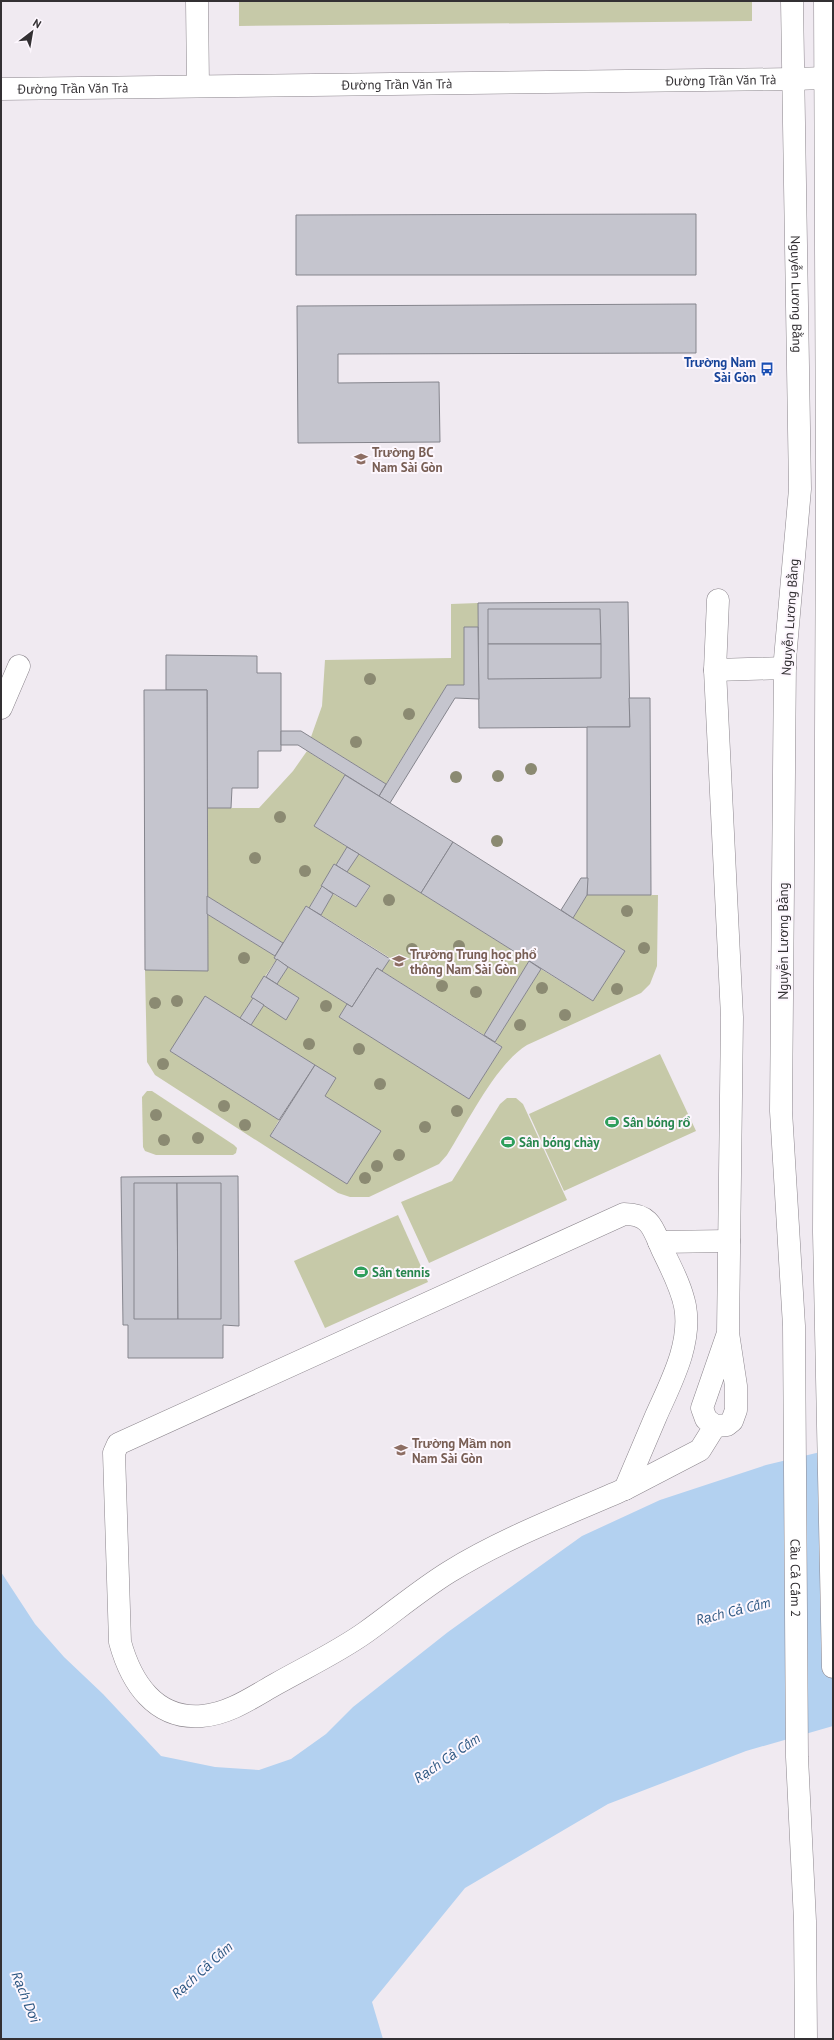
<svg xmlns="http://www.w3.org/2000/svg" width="834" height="2040" font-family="'PT Sans',sans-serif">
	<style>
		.green { fill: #c6c9a8 }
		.water { fill: #b3d1f0 }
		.building { fill: #c5c5ce; stroke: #85858d }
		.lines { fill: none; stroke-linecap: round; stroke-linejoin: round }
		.minor-casing { stroke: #8b858c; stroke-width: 23 }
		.major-casing { stroke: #8b858c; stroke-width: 23 }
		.minor { stroke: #fff; stroke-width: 22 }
		.major { stroke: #fff; stroke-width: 22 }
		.tree { fill: #8b8a72 }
		.labels { text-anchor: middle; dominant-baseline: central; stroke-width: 4; stroke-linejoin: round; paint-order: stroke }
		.street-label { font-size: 13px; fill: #333033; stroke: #fdf7fe }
		.transit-label { font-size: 13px; font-weight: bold; fill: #164399; stroke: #fdf7fe; text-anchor: end }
		.education-label { font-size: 13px; font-weight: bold; fill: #785e54; stroke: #fdf7fe; text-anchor: start }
		.leisure-label { font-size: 13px; font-weight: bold; fill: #27864d; stroke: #fdf7fe; text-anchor: start }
		.water-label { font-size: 14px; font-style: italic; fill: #2d5782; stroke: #fdf7fe }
	</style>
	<rect width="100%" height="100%" fill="#f0eaf1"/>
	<!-- green -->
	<g class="green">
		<path d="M239,1H752V21L239,26Z"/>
		<path d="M478,603V627H464V685H447L386,784L311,737L322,706L325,660L451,658V604Z"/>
		<path d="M307,751L345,775L314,826L347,847L336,865L334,864L309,908L306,906L283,943L207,896V808H259L293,771Z"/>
		<path d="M359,854L529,961L484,1035L382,971L390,958L321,915L333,894L356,907L370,887L347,872Z"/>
		<path d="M587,895H658L657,966L650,984L641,993L527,1045C495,1065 468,1122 447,1155L439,1164L369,1197H350L338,1193L155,1075L147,1062L145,970H207V914L275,956L274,958L277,959L251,997L253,998L240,1018L170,1051L279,1120L270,1136L347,1184L380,1131L325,1096L335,1078L251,1025L264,1005L286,1019L299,998L277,984L288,967L347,1004L339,1017L469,1099L502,1047L495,1042L541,969L593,1001L624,951L573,918Z"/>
		<path d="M660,1054L696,1131L564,1191L529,1114Z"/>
		<path d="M147,1091H152L234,1145L237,1148L236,1153L233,1155H156L145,1151L143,1147L142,1097Z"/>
		<path d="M507,1098H516L523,1104L567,1200L429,1263L401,1202L452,1181L500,1104Z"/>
		<path d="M398,1215L428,1282L325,1328L294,1261Z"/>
	</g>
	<!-- water -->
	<path class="water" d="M833,1449V1726L746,1751L608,1804L465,1888L372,2002L383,2039H1V1572L35,1624L64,1657L103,1694L161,1756L215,1767L259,1770L291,1759L326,1734L353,1707L448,1632L582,1536L660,1500L766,1465Z"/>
	<!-- building -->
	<g class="building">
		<path d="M696,214V275H296V215Z"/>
		<path d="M696,304V353L338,354V383L439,382L440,442L298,443L297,306Z"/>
		<path d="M628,602L630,727L479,728L478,603Z"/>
		<path d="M488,609H600L601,644H488Z"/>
		<path d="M464,627H478L479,699L455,698L390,803L379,796L447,685H464Z"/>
		<path d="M488,644H601V678L488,679Z"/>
		<path d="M166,655L257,656V673H281V751H258V788H232L231,808H207V690H166Z"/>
		<path d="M144,690H207L208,971L145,970Z"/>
		<path d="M629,698H650L651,895H587V727H630Z"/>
		<path d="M281,731H301L386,784L379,796L298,745H281Z"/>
		<path d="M345,775L453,842L421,893L314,826Z"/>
		<path d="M453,842L625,951L593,1001L421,893Z"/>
		<path d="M347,847L359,854L347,872L336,865Z"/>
		<path d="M334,864L370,886L356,907L321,886Z"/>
		<path d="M581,878H588L587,895L573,918L561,910Z"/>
		<path d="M322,886L333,894L321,915L309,908Z"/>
		<path d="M207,896L283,943L275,956L207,914Z"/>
		<path d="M306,906L390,959L382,971L377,968L352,1007L274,958Z"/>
		<path d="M277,959L288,967L277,984L266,977Z"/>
		<path d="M529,961L541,969L495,1042L484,1035Z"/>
		<path d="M377,968L502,1047L469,1099L339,1017L347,1004L352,1007Z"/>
		<path d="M264,976L299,998L286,1020L251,997Z"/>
		<path d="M205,996L315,1065L279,1120L170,1051Z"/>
		<path d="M253,998L264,1005L251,1025L240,1018Z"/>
		<path d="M315,1065L336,1078L325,1096L381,1131L347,1184L270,1136Z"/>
		<path d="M238,1176L239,1326L223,1325V1358H128V1325H123L121,1177Z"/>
		<path d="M134,1183H177L178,1319H134Z"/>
		<path d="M177,1183H221V1319H178Z"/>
	</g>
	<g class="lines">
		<!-- minor casing -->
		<g class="minor-casing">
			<g id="minor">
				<path d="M197,1L198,86"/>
				<path d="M718,600L715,670L732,1017L728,1333L736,1386V1410L732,1421L727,1425L715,1426L706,1419L702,1408L728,1333"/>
				<path d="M715,670L785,668"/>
				<path d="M1,708L19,666"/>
				<path d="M624,1214C651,1214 653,1229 662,1249C671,1268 681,1286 685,1306C692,1344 671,1382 656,1416C646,1440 635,1465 625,1489C566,1515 504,1538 449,1572C420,1590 394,1612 366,1632C338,1652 306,1667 276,1684C253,1697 229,1714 202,1716C155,1720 131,1682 120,1642L114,1453L118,1444Z"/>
				<path d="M659,1242L729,1241"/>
				<path d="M625,1489L700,1450L715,1426"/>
			</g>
		</g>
		<!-- major casing -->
		<g class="major-casing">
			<g id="major">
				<path id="s1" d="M792,1L800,489L785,659L781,1111L794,1326L797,1757L805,1921L806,2039"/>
				<path d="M825,1L827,489L824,1232L833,1667"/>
				<path id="s2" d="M1,89L793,79L826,78L833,76"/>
			</g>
		</g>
		<!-- minor -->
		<use href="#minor" class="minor"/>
		<!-- major -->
		<use href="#major" class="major"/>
	</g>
	<!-- trees -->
	<g class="tree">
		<circle cx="370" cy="679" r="6"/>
		<circle cx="409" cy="714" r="6"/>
		<circle cx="356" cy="742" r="6"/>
		<circle cx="531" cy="769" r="6"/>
		<circle cx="498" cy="776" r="6"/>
		<circle cx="456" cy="777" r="6"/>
		<circle cx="280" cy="817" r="6"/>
		<circle cx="497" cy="841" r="6"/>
		<circle cx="255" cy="858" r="6"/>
		<circle cx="305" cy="871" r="6"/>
		<circle cx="389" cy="900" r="6"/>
		<circle cx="627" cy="911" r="6"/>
		<circle cx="459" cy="946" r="6"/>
		<circle cx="644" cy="948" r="6"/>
		<circle cx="412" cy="949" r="6"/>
		<circle cx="244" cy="958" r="6"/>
		<circle cx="442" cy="986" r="6"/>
		<circle cx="542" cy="988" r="6"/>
		<circle cx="617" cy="989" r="6"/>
		<circle cx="476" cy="992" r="6"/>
		<circle cx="177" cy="1001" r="6"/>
		<circle cx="155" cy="1003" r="6"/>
		<circle cx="326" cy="1006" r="6"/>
		<circle cx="565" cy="1015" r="6"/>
		<circle cx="520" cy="1025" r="6"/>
		<circle cx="309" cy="1044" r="6"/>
		<circle cx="359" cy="1049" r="6"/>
		<circle cx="163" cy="1064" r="6"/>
		<circle cx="380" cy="1084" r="6"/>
		<circle cx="224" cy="1106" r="6"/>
		<circle cx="457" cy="1111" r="6"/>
		<circle cx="156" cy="1115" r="6"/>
		<circle cx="245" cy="1125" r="6"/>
		<circle cx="425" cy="1127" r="6"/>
		<circle cx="198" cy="1138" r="6"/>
		<circle cx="164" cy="1140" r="6"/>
		<circle cx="399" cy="1155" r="6"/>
		<circle cx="377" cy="1166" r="6"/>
		<circle cx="365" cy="1178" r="6"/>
	</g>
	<!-- icons -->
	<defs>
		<g id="bus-bare" transform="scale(1.08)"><path d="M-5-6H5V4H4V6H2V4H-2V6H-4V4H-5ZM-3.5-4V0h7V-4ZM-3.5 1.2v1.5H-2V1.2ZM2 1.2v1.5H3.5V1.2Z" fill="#1a4fb4" stroke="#fdf7fe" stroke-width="2.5" paint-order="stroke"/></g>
		<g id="school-bare" transform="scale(1.08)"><path d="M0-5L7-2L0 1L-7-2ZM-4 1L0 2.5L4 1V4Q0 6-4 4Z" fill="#8d6e63" stroke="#fdf7fe" stroke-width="2.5" paint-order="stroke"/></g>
		<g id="stadium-bare" transform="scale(1.08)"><path d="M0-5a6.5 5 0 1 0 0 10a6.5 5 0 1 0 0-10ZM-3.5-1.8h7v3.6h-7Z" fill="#2e9e5b" stroke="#fdf7fe" stroke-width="2.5" paint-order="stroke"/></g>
	</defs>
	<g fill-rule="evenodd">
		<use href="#bus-bare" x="767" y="369"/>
		<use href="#school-bare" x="361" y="459"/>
		<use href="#school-bare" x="399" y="961"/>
		<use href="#stadium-bare" x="612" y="1122"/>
		<use href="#stadium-bare" x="508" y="1142"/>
		<use href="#stadium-bare" x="361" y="1272"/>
		<use href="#school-bare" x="401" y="1450"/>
	</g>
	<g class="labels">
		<!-- street labels -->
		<g class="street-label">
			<text stroke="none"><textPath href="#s2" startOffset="720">Đường Trần Văn Trà</textPath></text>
			<text stroke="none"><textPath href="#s2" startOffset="396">Đường Trần Văn Trà</textPath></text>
			<text stroke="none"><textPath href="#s2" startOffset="72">Đường Trần Văn Trà</textPath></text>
			<text stroke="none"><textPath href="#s1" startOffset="293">Nguyễn Lương Bằng</textPath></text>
			<text transform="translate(790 617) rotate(-86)">Nguyễn Lương Bằng</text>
			<text transform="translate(783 941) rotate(-90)">Nguyễn Lương Bằng</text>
			<text stroke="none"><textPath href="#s1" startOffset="1578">Cầu Cả Cấm 2</textPath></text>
		</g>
		<!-- transit labels -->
		<g class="transit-label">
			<text x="756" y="362">Trường Nam<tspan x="756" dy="15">Sài Gòn</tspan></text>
		</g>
		<!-- education labels -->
		<g class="education-label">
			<text x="372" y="452">Trường BC<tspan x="372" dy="15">Nam Sài Gòn</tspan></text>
			<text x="410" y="954">Trường Trung học phổ<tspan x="410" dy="15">thông Nam Sài Gòn</tspan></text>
			<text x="412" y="1443">Trường Mầm non<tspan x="412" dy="15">Nam Sài Gòn</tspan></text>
		</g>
		<!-- leisure labels -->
		<g class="leisure-label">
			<text x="623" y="1122">Sân bóng rổ</text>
			<text x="519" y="1142">Sân bóng chày</text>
			<text x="372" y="1272">Sân tennis</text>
		</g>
		<!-- water labels -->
		<g class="water-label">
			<text transform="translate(733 1611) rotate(-14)">Rạch Cả Cấm</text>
			<text transform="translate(447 1758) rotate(-34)">Rạch Cả Cấm</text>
			<text transform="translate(202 1970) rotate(-42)">Rạch Cả Cấm</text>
			<text transform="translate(26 1997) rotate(68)">Rạch Dơi</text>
		</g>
	</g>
	<!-- border -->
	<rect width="834" height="2040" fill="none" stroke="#333033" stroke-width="4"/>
	<!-- north arrow -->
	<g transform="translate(32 32) rotate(31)" stroke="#fdf7fe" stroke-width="3" paint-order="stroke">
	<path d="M0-3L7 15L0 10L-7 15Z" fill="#333033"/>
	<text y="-6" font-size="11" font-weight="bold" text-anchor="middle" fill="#333033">N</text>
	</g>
</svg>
